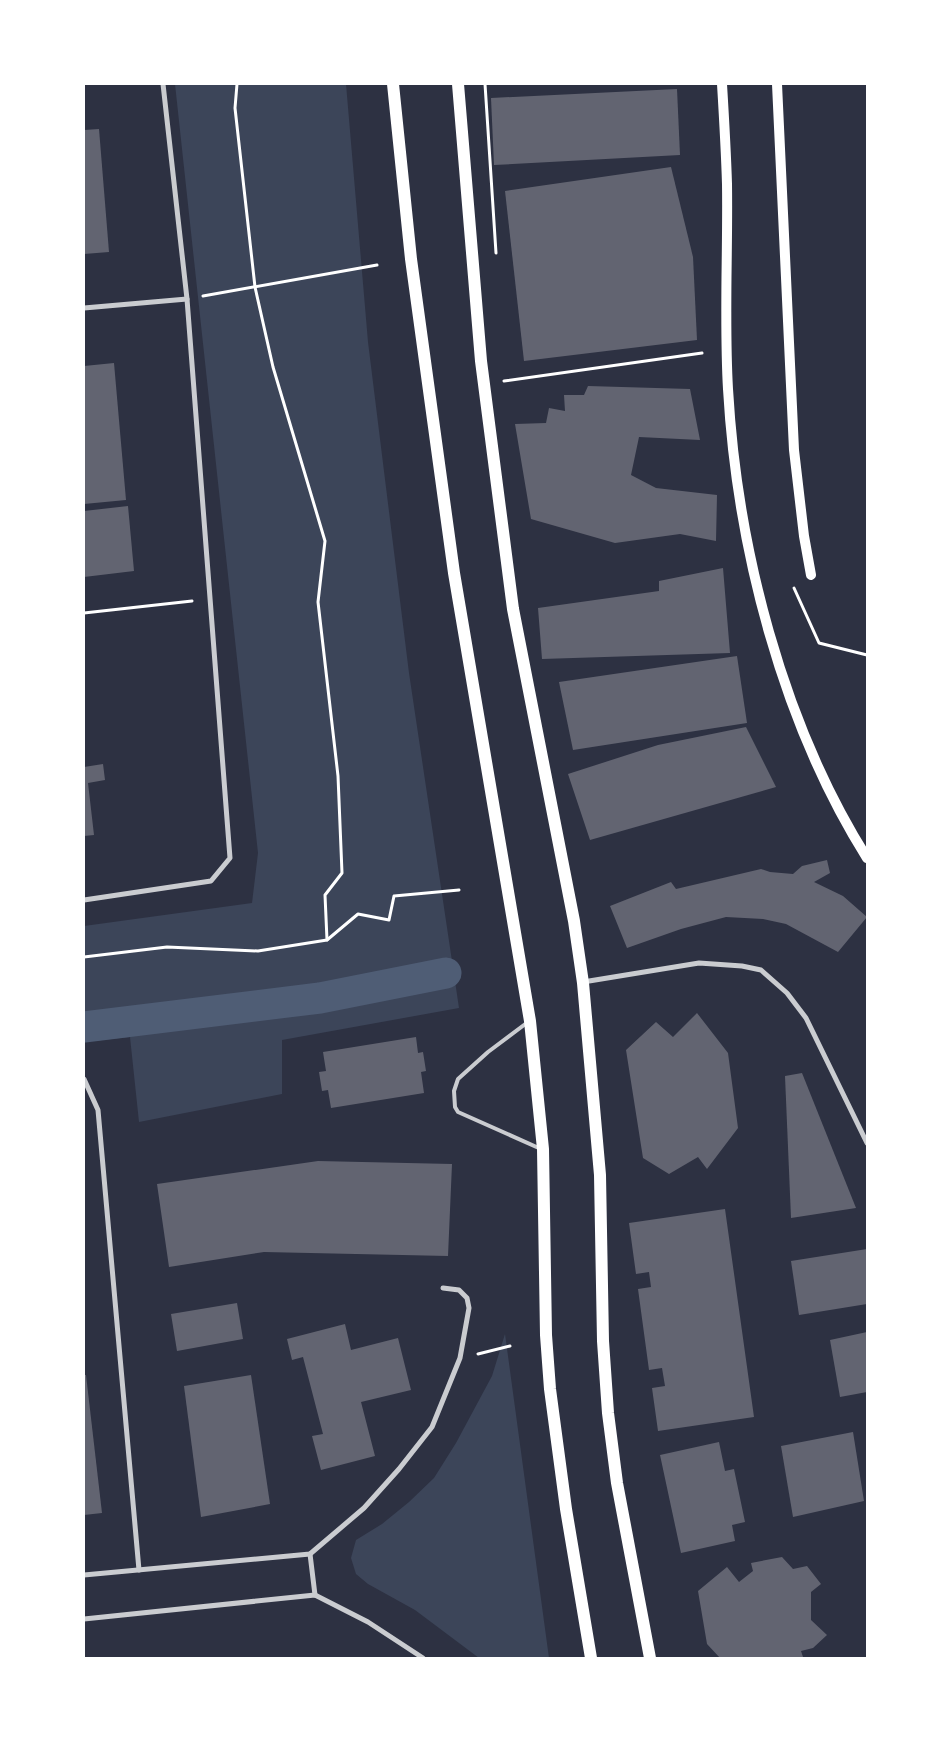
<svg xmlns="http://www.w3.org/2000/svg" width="951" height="1742" font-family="'Asap Condensed',sans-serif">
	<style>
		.green { fill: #3c4559 }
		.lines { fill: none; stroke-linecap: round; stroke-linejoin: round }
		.canal { stroke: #4f5d75; stroke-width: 31 }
		.building { fill: #626471 }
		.path { stroke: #fff; stroke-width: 3 }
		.service { stroke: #caccd0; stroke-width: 4 }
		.minor { stroke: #caccd0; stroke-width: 5 }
		.secondary { stroke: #fff; stroke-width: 10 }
		.primary { stroke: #fff; stroke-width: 12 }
	</style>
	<rect width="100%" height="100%" fill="#2d3142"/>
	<!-- green -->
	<g class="green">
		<path d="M175,84H346L368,342L409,673L459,1008L282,1040V1094L139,1122L130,1037L84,1042V926L252,903L258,853Z"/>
		<path d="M505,1334L549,1658H479L415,1610L368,1584L356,1574L351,1558L356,1540L382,1524L409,1502L434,1478L456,1443L492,1376Z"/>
	</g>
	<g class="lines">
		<!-- canal -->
		<path class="canal" d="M84,1027L320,998L446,973"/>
	</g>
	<!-- building -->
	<g class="building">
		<path d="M677,89L680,155L494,165L491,98Z"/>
		<path d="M99,129L109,252L84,254V130Z"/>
		<path d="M671,167L693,257L697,340L524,361L505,191Z"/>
		<path d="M114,363L126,500L84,504V366Z"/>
		<path d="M588,386L690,389L700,440L639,437L631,475L656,488L717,495L716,541L680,534L615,543L531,519L515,424L546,423L549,408L565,411L564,395H584Z"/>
		<path d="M128,506L134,571L84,577V511Z"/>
		<path d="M723,568L730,653L542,659L538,608L659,591V581Z"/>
		<path d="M737,656L747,723L573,750L559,682Z"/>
		<path d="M746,727L776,787L590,840L568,774L658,745Z"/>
		<path d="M103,764L105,780L88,783L94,835L84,836V767Z"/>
		<path d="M827,860L830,873L814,882L843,896L867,917L838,952L786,924L763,919L726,917L681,929L627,948L610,906L671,882L676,889L761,869L770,872L793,874L802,866Z"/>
		<path d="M697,1013L728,1053L738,1128L707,1169L698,1157L669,1174L643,1158L626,1050L656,1022L673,1037Z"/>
		<path d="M416,1037L418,1053L423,1052L426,1071L421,1072L424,1093L331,1108L328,1090L322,1091L319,1072L326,1071L323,1052Z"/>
		<path d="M802,1073L856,1208L791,1218L785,1076Z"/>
		<path d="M318,1161L452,1164L448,1256L264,1252L169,1267L157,1184Z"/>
		<path d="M725,1209L754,1417L658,1431L652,1388L665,1386L662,1368L649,1370L638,1289L651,1287L649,1272L636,1274L629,1223Z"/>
		<path d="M867,1249V1304L799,1315L791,1261Z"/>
		<path d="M237,1303L243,1339L177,1351L171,1314Z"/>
		<path d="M345,1324L351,1350L398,1338L411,1390L361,1402L375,1456L321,1470L312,1436L323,1434L303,1357L292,1360L287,1339Z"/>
		<path d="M867,1332V1392L840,1397L830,1340Z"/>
		<path d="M84,1375H86L102,1513L84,1515Z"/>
		<path d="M251,1375L270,1504L201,1517L184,1386Z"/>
		<path d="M853,1432L864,1501L793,1517L781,1446Z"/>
		<path d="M719,1442L725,1471L734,1469L745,1522L732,1525L735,1541L681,1553L660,1455Z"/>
		<path d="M782,1557L793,1569L807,1566L821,1584L811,1592V1620L827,1635L813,1648L801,1651L803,1657L793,1658H720L707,1644L698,1591L727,1567L739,1582L753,1571L751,1563Z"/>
	</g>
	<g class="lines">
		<!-- path -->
		<g class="path">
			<path d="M237,84L235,108L255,287L273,367L325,541L318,602L338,776L342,873L325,895L327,940"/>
			<path d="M485,84L496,253"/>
			<path d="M203,296L377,265"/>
			<path d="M504,381L702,353"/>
			<path d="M794,588L819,643L867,655"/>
			<path d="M84,613L192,601"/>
			<path d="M84,957L167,947L258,951L327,940L358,914L389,920L394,896L459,890"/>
			<path d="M478,1354L510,1346"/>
		</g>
		<!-- service -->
		<path class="service" d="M528,1022L488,1052L458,1079L454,1091L455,1107L458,1112L541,1149"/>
		<!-- minor -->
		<g class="minor">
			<path d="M84,308L187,299"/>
			<path d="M84,900L211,881L230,858L187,299L163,84"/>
			<path d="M583,982L699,963L742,966L761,970L787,993L806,1018L867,1143"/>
			<path d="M84,1079L98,1110L139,1570"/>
			<path d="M310,1554L315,1595"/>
			<path d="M84,1575L310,1554L364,1508L399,1469L432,1427L460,1358L469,1308L467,1298L459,1290L443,1288"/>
			<path d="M84,1619L315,1595L368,1622L423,1658"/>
		</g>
		<!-- secondary -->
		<g class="secondary">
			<path d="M722,84C724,117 726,151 727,184C728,252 724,321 728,389C737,547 782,723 867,858"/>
			<path d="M777,84L794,450L804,536L811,575"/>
		</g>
		<!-- primary -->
		<g class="primary">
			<path d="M393,84L411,259L454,573L530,1021L543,1149L546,1335L550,1389L566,1509L591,1658"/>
			<path d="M458,84L481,361L513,609L574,921L583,983L600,1175L603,1341L608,1413L617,1483L650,1658"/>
		</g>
	</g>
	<!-- border -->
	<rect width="951" height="1742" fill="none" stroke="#ffffff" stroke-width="170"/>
</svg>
